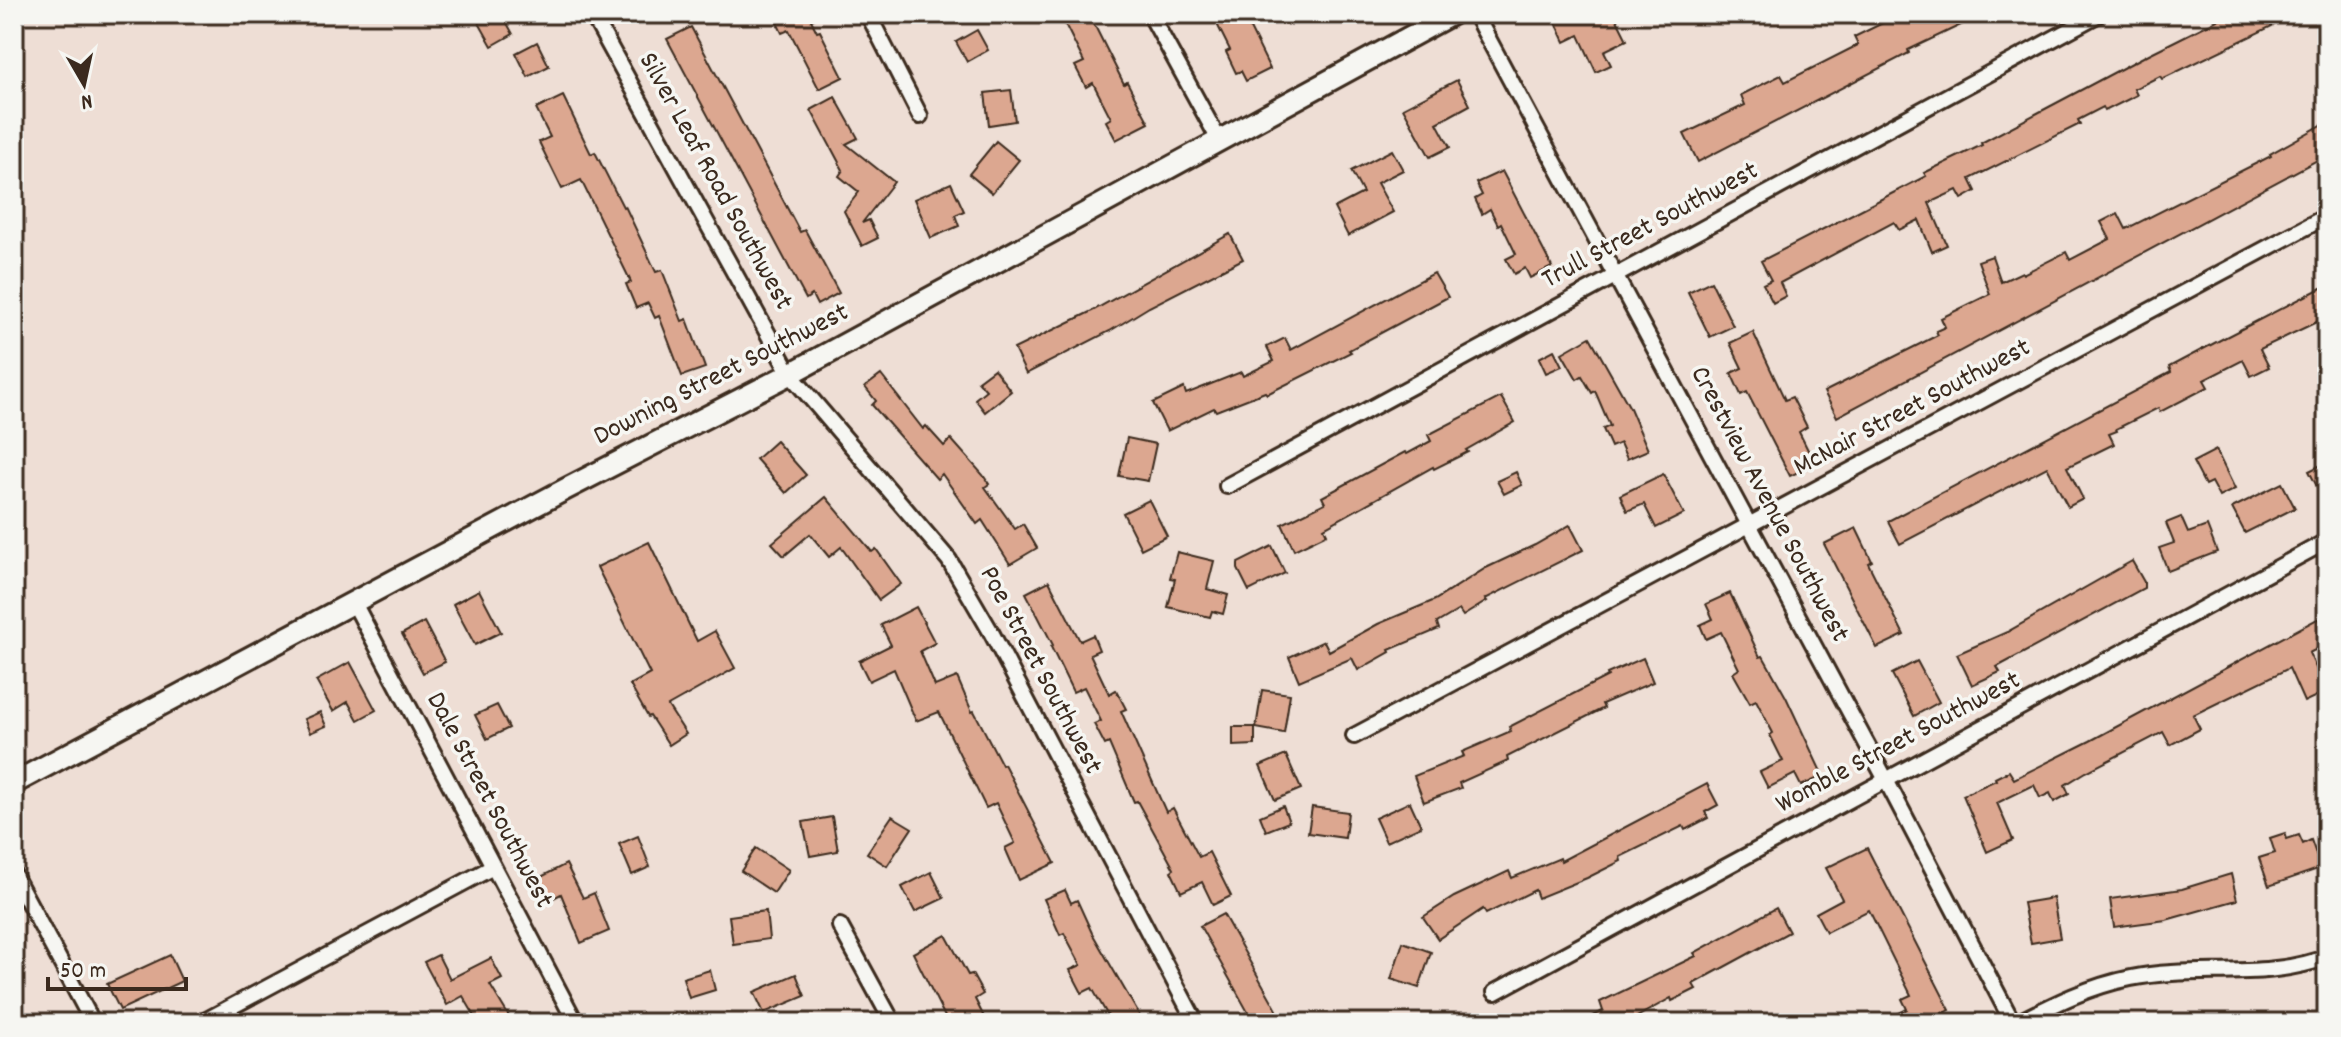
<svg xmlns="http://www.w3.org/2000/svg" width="2341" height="1037" font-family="Dekko,sans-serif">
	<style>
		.building { fill: #dca790; stroke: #3b2a1e; stroke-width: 2 }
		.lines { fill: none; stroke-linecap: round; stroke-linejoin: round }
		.street-casing { stroke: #3b2a1e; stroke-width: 20 }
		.secondary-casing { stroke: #3b2a1e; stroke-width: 26 }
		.street { stroke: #f6f6f2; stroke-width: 14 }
		.secondary { stroke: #f6f6f2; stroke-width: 20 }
		.labels { text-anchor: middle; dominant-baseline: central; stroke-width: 7; stroke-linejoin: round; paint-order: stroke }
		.street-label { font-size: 28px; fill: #3b2a1e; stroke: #f6f6f2 }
	</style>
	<rect width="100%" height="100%" fill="#eeded5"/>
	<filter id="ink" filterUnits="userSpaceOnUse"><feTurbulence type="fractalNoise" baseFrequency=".0125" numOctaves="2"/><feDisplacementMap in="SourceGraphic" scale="16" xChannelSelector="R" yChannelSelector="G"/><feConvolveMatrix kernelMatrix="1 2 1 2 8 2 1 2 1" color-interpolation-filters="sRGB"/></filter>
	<g filter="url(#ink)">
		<!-- building -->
		<g class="building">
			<path d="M474,14H502L513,34L492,46Z"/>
			<path d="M773,14H824L811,20L817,32L820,31L843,77L819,89L789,30L782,33Z"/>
			<path d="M1060,14H1089L1124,84L1127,82L1149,123L1116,140L1106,121L1111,118L1093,83L1086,87L1075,66L1084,62Z"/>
			<path d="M1212,14H1243L1270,69L1246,81L1241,71L1236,73L1226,52L1230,50Z"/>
			<path d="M1552,14H1614L1627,40L1604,51L1611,65L1596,72L1579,35L1565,42Z"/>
			<path d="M1901,14H1984L1908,50L1909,53L1698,162L1684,134L1745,105L1741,95L1781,75L1785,82L1858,45L1854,37Z"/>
			<path d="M2229,14H2297L2162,79L2160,76L2134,89L2137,95L2105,111L2103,107L2078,120L2080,124L1970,179L1976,191L1962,199L1957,190L1929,203L1947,245L1932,252L1919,220L1899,230L1894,222L1780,283L1786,296L1773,303L1763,284L1771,280L1761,261L1926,176L1924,173L1982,145L1981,143L2149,54Z"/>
			<path d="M691,27L800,232L805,230L839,293L817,305L812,295L806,299L667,39Z"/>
			<path d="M977,30L988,50L967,62L956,42Z"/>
			<path d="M537,42L549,66L528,77L516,53Z"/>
			<path d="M1457,80L1470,105L1437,123L1450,147L1430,157L1403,108Z"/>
			<path d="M1011,90L1015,121L989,125L985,93Z"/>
			<path d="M563,96L591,154L595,152L623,207L625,206L656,272L662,270L682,321L687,319L705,368L682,376L659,316L655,318L648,303L636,308L626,284L631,282L581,180L562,189L539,142L550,137L536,109Z"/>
			<path d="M835,97L858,138L846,144L894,182L862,223L869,220L878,238L862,246L844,211L859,192L839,176L843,170L811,110Z"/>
			<path d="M2327,122V155L1837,417L1824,392L1938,335L1936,331L1945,327L1941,318L1990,294L1978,261L1992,256L2001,282L2022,272L2023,274L2066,252L2070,260L2110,239L2101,222L2118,213L2126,229L2271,156L2270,154Z"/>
			<path d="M996,141L1019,160L992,193L969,174Z"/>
			<path d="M1392,150L1403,170L1377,183L1393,212L1348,236L1334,208L1363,193L1351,171Z"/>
			<path d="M1502,171L1552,267L1530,278L1525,268L1514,274L1506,259L1516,254L1501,223L1498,225L1490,209L1482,214L1475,199L1482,195L1476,183Z"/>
			<path d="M951,183L964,211L955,215L959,226L931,238L914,199Z"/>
			<path d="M1230,234L1243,259L1149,307L1110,331L1026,374L1014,349L1092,311Z"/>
			<path d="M1434,273L1448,297L1349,350L1351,352L1267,394L1265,392L1216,411L1214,408L1167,431L1153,403L1184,388L1186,394L1241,372L1243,376L1274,361L1267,347L1285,338L1291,350Z"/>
			<path d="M1711,281L1733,326L1710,337L1688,292Z"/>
			<path d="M2327,285V317L2260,349L2269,367L2251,376L2243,360L2204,380L2208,387L2160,412L2158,408L2116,429L2117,431L2109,434L2114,444L2067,467L2083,499L2068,507L2047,467L1900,544L1888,521L2171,372L2169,367L2224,338Z"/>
			<path d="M1753,332L1785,400L1792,397L1807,427L1799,432L1815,464L1790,476L1747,392L1741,395L1731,373L1742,368L1730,343Z"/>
			<path d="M1590,337L1630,408L1648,450L1627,459L1620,443L1611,447L1603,429L1610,426L1595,391L1592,393L1582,376L1577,379L1562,353Z"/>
			<path d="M1554,350L1562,366L1546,373L1539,358Z"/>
			<path d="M994,369L1011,391L985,412L975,399L986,390L978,381Z"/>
			<path d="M881,375L923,429L926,426L944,446L951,439L983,475L989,484L985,487L1015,529L1023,524L1037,548L1010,564L982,520L977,524L942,474L937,479L872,405L876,401L865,387Z"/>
			<path d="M1501,397L1515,422L1466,450L1468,452L1434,469L1433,467L1324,528L1327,534L1294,550L1282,524L1325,503L1322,497L1405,452L1407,454L1431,441L1428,435Z"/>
			<path d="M1127,438L1156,444L1148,481L1119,476Z"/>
			<path d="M776,441L806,475L786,493L756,459Z"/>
			<path d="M2216,450L2235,489L2219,497L2211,482L2205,485L2193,462Z"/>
			<path d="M2327,462V506L2309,471Z"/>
			<path d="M1516,472L1522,485L1504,494L1497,481Z"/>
			<path d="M1663,474L1684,514L1656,528L1644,504L1627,511L1620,495Z"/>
			<path d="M2282,483L2295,508L2245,533L2232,508Z"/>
			<path d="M826,497L872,552L876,549L901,584L879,600L841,547L829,557L810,534L784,556L772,543Z"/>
			<path d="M1149,500L1167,536L1141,549L1123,513Z"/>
			<path d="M2181,517L2188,533L2207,526L2217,552L2168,571L2159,548L2174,543L2166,523Z"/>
			<path d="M1570,525L1583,550L1485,599L1487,601L1463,616L1459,610L1437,623L1439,629L1389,650L1390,652L1358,670L1352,658L1299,681L1289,657L1324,641L1329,651L1378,624L1435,600L1486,568L1535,545Z"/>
			<path d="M1856,528L1872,561L1868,563L1904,635L1877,648L1824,544Z"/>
			<path d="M649,542L697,641L715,631L735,668L668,706L686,734L669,745L650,716L648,717L630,685L650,674L597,567Z"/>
			<path d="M1272,546L1285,573L1249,591L1238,569V563Z"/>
			<path d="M1177,552L1214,561L1207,589L1228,595L1223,614L1212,611L1210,617L1168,607L1175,579L1170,578Z"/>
			<path d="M2132,561L2144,582V588L1997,667L2000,672L1972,685L1957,654L2007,632Z"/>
			<path d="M1049,581L1080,641L1093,635L1099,650L1090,654L1109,694L1116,690L1126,709L1121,711L1166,812L1173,808L1199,857L1209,852L1231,896L1213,905L1202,882L1181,892L1171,871L1174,869L1137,801L1134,802L1109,743L1105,745L1094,724L1101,721L1084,687L1073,692L1051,647L1053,645L1026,593Z"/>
			<path d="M479,590L501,632L475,645L453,604Z"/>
			<path d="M1730,593L1760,657L1763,656L1786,697L1823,776L1801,786L1795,774L1768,788L1760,772L1783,761L1770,735L1773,733L1756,700L1750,703L1733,673L1739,669L1721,632L1706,639L1700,625L1713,619L1706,604Z"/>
			<path d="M916,607L935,643L920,651L935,686L957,677L972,712L974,711L1002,765L1004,764L1055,863L1019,880L1005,848L1015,843L996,803L986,808L939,712L916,721L894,669L869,681L859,661L891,645L881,625Z"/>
			<path d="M2319,618L2327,634V644L2309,653L2327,691L2304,702L2289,668L2193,715L2200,729L2170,745L2163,732L2086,772L2065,785L2069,794L2054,802L2050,793L2040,798L2034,785L1997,803L2013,840L1987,852L1963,795L1996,780L1995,778L2009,771L2014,779L2090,741Z"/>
			<path d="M424,622L445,662L423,673L402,634Z"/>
			<path d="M1643,658L1653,682L1602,704L1604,708L1507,757L1508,761L1459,783L1461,788L1424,802L1414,776L1464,756L1462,752L1511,731L1509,727L1608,676L1607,674Z"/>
			<path d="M1917,661L1939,702L1914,716L1892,674Z"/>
			<path d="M350,662L376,710L358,720L348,702L333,711L316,681Z"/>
			<path d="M1262,690L1290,694L1284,733L1256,728Z"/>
			<path d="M497,705L509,728L487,739L475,715Z"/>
			<path d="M320,712L326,726L310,733L304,719Z"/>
			<path d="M1233,727H1255V745L1233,746Z"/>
			<path d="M1286,755L1301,789L1275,800L1260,766Z"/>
			<path d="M1707,784L1718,805L1705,812L1708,818L1685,830L1683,826L1620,857L1621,861L1587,878L1538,898L1535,890L1486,914L1483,909L1438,939L1423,917L1454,897L1509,871L1512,878L1560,858L1561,861Z"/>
			<path d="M1410,802L1421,826L1386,842L1375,818Z"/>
			<path d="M1283,806L1289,822L1266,831L1260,816Z"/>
			<path d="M1312,807L1348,812L1345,838L1308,833Z"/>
			<path d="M892,816L912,828L887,866L867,853Z"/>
			<path d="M832,817L838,851L810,856L803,822Z"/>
			<path d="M2285,833L2287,839L2299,835L2303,844L2311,840L2321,868L2269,886L2259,858L2275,853L2270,838Z"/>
			<path d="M638,836L650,867L632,875L619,844Z"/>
			<path d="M756,848L789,870L774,893L741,871Z"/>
			<path d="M1867,848L1950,1010L1922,1023H1880L1907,1009L1902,999L1911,995L1869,910L1826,932L1816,913L1842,899L1826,868Z"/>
			<path d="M566,864L583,898L594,893L609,931L581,943L561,894L550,900L539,878Z"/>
			<path d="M931,872L944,898L915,912L902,887Z"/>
			<path d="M2231,874L2237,900L2166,920L2114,927L2110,899L2182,889Z"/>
			<path d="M1065,890L1071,903L1077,900L1092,933L1144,1023H1112L1092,988L1082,993L1070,970L1081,965L1064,933L1060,935L1044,899Z"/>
			<path d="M2053,898L2060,938L2031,943L2023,903Z"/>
			<path d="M1776,908L1789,932L1693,984L1696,989L1672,1001L1671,998L1626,1023H1580L1603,1011L1600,1002L1696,956L1694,953Z"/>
			<path d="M766,911L769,939L733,944L729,916Z"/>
			<path d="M1223,914L1277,1010L1254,1023L1200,926Z"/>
			<path d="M946,935L968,975L972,974L983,994L975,999L987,1023H948L913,953Z"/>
			<path d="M1403,942L1431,952L1419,988L1391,979Z"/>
			<path d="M170,955L182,981L120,1010L107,984Z"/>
			<path d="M438,955L450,979L491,958L502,979L490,985L513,1023H479L463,996L447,1005L424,962Z"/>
			<path d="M710,970L715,990L689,998L683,978Z"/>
			<path d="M796,974L805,996L764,1013L754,992Z"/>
		</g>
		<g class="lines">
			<!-- street casing -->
			<g class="street-casing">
				<g id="street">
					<path d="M592,14L790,374L949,560L991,632L1196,1023"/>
					<path d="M868,14L920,116"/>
					<path d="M1150,14L1219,140"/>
					<path d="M1475,14L1886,780L2013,1023"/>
					<path d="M1227,486L2099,14"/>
					<path d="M354,603L576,1023"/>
					<path d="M1354,736L2327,216"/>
					<path d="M14,875L93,1023"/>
					<path d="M840,926L893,1023"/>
					<path d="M1495,992L2327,541"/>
					<path d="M201,1023L493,867"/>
					<path d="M2017,1023C2054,1004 2090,986 2131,978C2195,965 2265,981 2327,957"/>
				</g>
			</g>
			<!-- secondary casing -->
			<g class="secondary-casing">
				<path id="secondary" d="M14,783L566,489L790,374L1452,14"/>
			</g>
			<!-- street -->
			<use href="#street" class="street"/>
			<!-- secondary -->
			<use href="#secondary" class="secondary"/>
		</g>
	</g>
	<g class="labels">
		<!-- street labels -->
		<g class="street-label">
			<text transform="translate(714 182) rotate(61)">Silver Leaf Road Southwest</text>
			<text transform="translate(1651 227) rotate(-28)">Trull Street Southwest</text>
			<text transform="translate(722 376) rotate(-27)">Downing Street Southwest</text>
			<text transform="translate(1913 409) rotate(-28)">McNair Street Southwest</text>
			<text transform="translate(1768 505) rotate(62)">Crestview Avenue Southwest</text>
			<text transform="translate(1039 671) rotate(62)">Poe Street Southwest</text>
			<text transform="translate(1899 744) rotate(-28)">Womble Street Southwest</text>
			<text transform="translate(488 801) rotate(62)">Dale Street Southwest</text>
		</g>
	</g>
	<!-- margin -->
	<rect width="2341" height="1037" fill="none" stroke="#f6f6f2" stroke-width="48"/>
	<rect x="24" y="24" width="2293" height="989" fill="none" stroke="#3b2a1e" stroke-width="3" filter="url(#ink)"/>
	<!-- north arrow -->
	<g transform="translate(84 84) rotate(171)" stroke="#f6f6f2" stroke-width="6" paint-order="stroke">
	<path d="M0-6L14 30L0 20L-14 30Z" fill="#3b2a1e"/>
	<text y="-12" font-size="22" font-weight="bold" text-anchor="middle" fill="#3b2a1e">N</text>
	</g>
	<!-- scale -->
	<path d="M48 977v12h138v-12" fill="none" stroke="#3b2a1e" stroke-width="4"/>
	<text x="60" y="977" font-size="24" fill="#3b2a1e" stroke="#f6f6f2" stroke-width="6" paint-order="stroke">50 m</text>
</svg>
